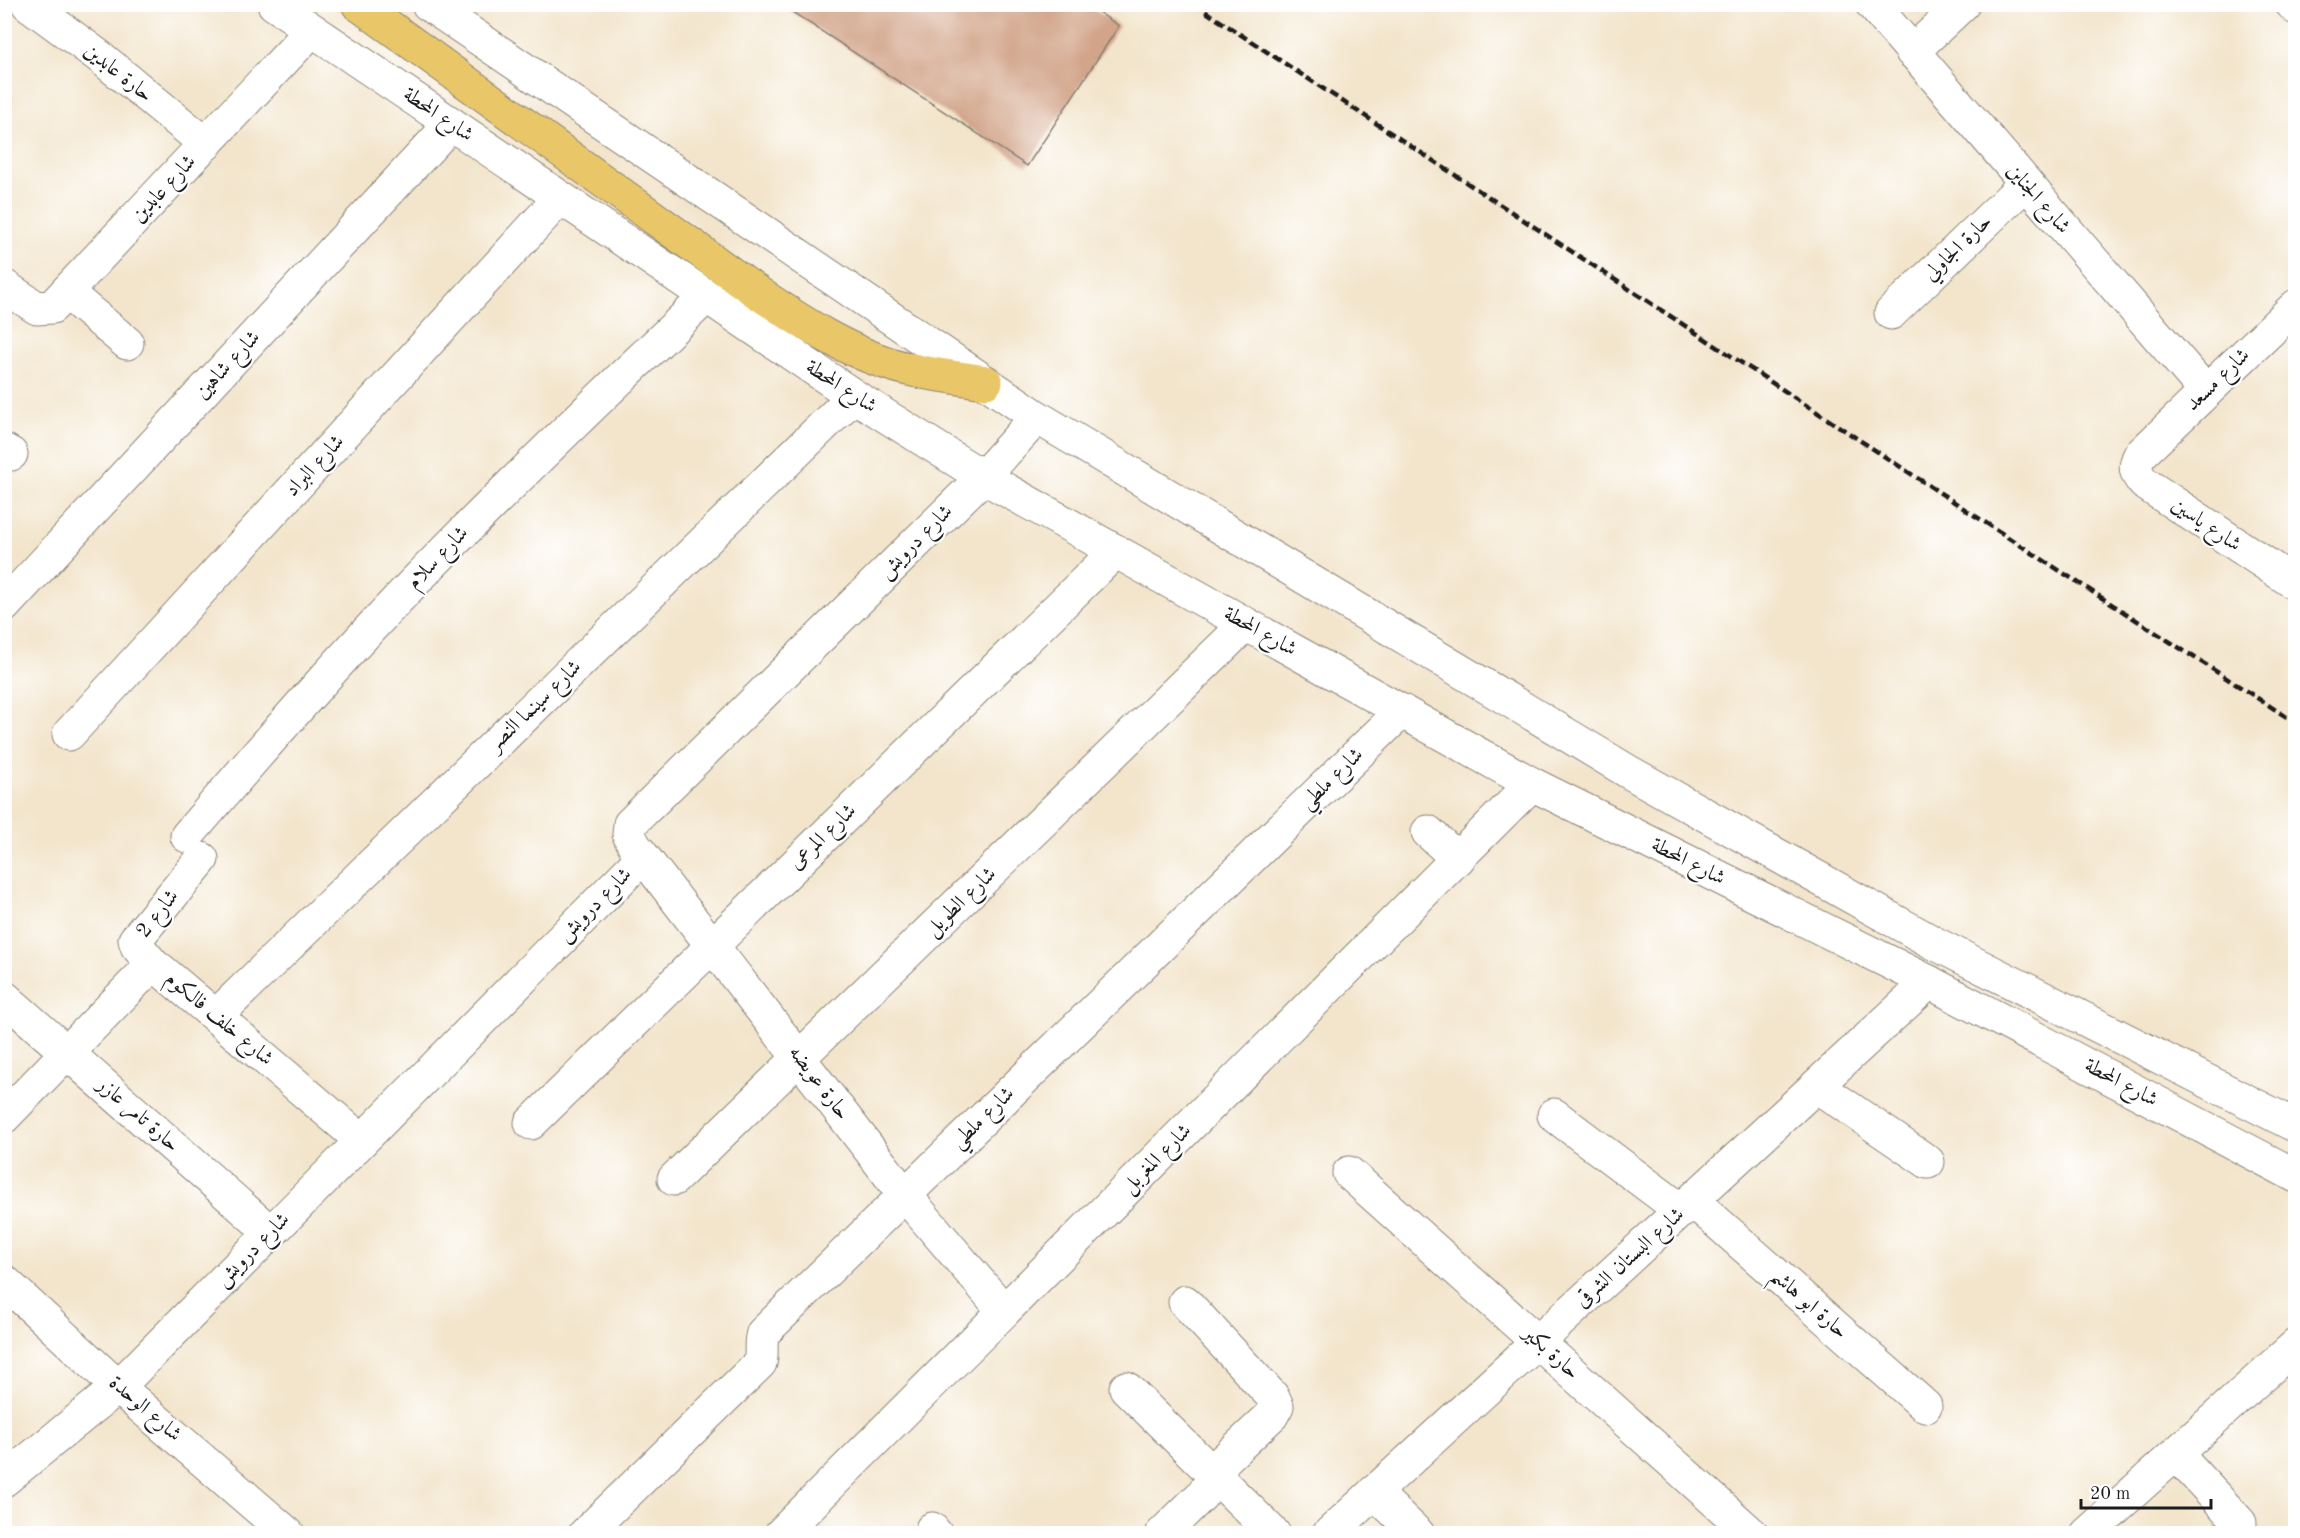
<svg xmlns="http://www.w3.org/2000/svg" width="2300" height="1538" font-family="'Old Standard TT',Amiri,serif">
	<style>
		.building { fill: #d2a489 }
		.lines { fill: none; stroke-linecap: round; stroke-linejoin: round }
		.minor-casing { stroke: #888074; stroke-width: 35 }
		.tertiary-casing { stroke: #888074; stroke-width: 35 }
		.primary-casing { stroke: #888074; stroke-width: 35 }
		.minor { stroke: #fff; stroke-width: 33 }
		.tertiary { stroke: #fff; stroke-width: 33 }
		.primary { stroke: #e9c769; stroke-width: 33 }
		.rail { stroke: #1c1c1c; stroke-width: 4.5; stroke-dasharray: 9 4.5; stroke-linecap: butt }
		.labels { text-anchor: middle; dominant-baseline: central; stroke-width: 4.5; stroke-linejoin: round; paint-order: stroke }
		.street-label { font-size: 21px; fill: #1c1c1c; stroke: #fff }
	</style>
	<rect width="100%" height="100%" fill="#fff"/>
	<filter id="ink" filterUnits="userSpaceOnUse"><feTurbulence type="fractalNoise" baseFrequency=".0167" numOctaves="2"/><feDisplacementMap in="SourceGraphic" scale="12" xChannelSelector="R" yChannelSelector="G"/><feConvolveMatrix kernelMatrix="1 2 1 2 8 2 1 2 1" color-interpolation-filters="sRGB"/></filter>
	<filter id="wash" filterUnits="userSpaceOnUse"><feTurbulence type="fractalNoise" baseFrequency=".008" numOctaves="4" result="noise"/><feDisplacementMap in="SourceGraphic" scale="24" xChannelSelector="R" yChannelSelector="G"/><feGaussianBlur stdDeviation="1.35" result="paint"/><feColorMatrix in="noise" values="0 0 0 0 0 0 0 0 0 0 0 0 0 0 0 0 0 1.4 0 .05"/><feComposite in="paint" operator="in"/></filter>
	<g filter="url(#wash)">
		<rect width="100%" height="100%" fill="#f3e5cc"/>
		<g id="blocks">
			<!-- building -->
			<path class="building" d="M780,4H1086L1119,26L1027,166Z"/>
		</g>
	</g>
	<g filter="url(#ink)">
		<use href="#blocks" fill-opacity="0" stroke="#888074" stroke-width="1.5"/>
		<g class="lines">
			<!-- minor casing -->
			<g class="minor-casing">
				<g id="minor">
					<path d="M28,4L100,57L206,144"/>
					<path d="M1872,4L2206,392"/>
					<path d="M2292,4L2296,8"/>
					<path d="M1912,52L1963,4"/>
					<path d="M4,286L37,308L52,307L312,30"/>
					<path d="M66,292L127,343"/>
					<path d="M2296,306L2140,455C2134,466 2135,473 2144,483L2296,584"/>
					<path d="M1891,313L2025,184"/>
					<path d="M4,450L11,454"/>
					<path d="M4,606L451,124"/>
					<path d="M69,734L560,198"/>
					<path d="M1428,832L1458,859"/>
					<path d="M187,836C267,743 347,650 433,563C522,472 614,384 706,297"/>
					<path d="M639,851L904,1194L1004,1311"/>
					<path d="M156,968L137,946L135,940L202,859"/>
					<path d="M4,997L270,1232"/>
					<path d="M216,1016L854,396"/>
					<path d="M1818,1087L1928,1162"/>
					<path d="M1554,1115L1682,1211"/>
					<path d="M4,1117L147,970L151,968L161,970L361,1140"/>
					<path d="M531,1123L1116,551"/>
					<path d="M1349,1173L1752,1534"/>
					<path d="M674,1179L1246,624"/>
					<path d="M1693,1201L1925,1406"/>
					<path d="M4,1281L118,1387L288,1534"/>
					<path d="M1126,1388L1274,1534"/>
					<path d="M2176,1454L2240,1523"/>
					<path d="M4,1480L118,1387L635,865L640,856L629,835L630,824L983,477L1037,417"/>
					<path d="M1374,1492L1418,1534"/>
					<path d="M932,1529L936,1534"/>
					<path d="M585,1534L760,1363C763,1353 759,1344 763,1333L1402,711"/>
					<path d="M781,1534L1532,784"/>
					<path d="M1162,1534L1201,1496L1216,1476L1224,1460L1272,1415L1277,1406L1273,1397L1185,1302"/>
					<path d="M1329,1534L1929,982"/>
					<path d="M2087,1534L2296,1345"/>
				</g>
			</g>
			<!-- tertiary casing -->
			<g class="tertiary-casing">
				<g id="tertiary">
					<path d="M274,4L854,396L983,477L1532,784L1929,982L2296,1176"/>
					<path d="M428,4L1037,417L1629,772L1934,943L2296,1126"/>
				</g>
			</g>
			<!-- primary casing -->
			<g class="primary-casing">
				<path id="primary" d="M358,4L754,290C801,322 852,356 908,369C934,375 960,378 986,382"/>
			</g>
			<!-- minor -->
			<use href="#minor" class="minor"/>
			<!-- tertiary -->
			<use href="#tertiary" class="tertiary"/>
			<!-- primary -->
			<use href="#primary" class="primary"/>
			<!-- rail -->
			<path class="rail" d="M1194,4L2009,538L2296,723"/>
		</g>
	</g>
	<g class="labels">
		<!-- street labels -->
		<g class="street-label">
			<text transform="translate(118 73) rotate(38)">حارة عابدين</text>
			<text transform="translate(438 115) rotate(34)">شارع المحطة</text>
			<text transform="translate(164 189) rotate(-47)">شارع عابدين</text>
			<text transform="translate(2038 199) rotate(49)">شارع الجناين</text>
			<text transform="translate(1958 248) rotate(-44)">حارة الجاولي</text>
			<text transform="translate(228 365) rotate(-47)">شارع شاهين</text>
			<text transform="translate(2218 380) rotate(-44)">شارع مسعد</text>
			<text transform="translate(841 387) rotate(33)">شارع المحطة</text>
			<text transform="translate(315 466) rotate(-47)">شارع البراد</text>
			<text transform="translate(2206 525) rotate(34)">شارع ياسين</text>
			<text transform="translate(916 542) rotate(-45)">شارع درويش</text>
			<text transform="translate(438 558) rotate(-46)">شارع سلام</text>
			<text transform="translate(1260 632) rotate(29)">شارع المحطة</text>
			<text transform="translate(535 706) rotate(-44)">شارع سينما النصر</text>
			<text transform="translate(1332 779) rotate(-44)">شارع ملطي</text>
			<text transform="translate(823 837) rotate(-44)">شارع المرعى</text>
			<text transform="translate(1688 862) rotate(27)">شارع المحطة</text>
			<text transform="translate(961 902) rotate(-44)">شارع الطويل</text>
			<text transform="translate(595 905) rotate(-45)">شارع درويش</text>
			<text transform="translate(158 914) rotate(-52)">شارع 2</text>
			<text transform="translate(219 1019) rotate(40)">شارع خلف فالكوم</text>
			<text transform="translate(819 1083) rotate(53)">حارة عويضه</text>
			<text transform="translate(2121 1083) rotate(28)">شارع المحطة</text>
			<text transform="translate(138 1115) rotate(41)">حارة تامر عازر</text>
			<text transform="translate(983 1118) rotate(-44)">شارع ملطي</text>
			<text transform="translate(1157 1159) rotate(-45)">شارع المغربل</text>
			<text transform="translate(253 1250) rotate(-45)">شارع درويش</text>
			<text transform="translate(1630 1258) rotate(-42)">شارع البستان الشرقى</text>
			<text transform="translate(1809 1304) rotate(41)">حارة ابو هاشم</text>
			<text transform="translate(1551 1353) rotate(42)">حارة بكير</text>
			<text transform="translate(145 1409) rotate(41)">شارع الوحدة</text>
		</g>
	</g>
	<!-- margin -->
	<rect width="2300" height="1538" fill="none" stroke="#fff" stroke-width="24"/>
	<!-- scale -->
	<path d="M2081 1499v9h130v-9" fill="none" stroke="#1c1c1c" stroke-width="3"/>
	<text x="2090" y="1499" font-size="18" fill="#1c1c1c" stroke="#ffffff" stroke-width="4.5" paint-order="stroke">20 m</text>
</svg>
